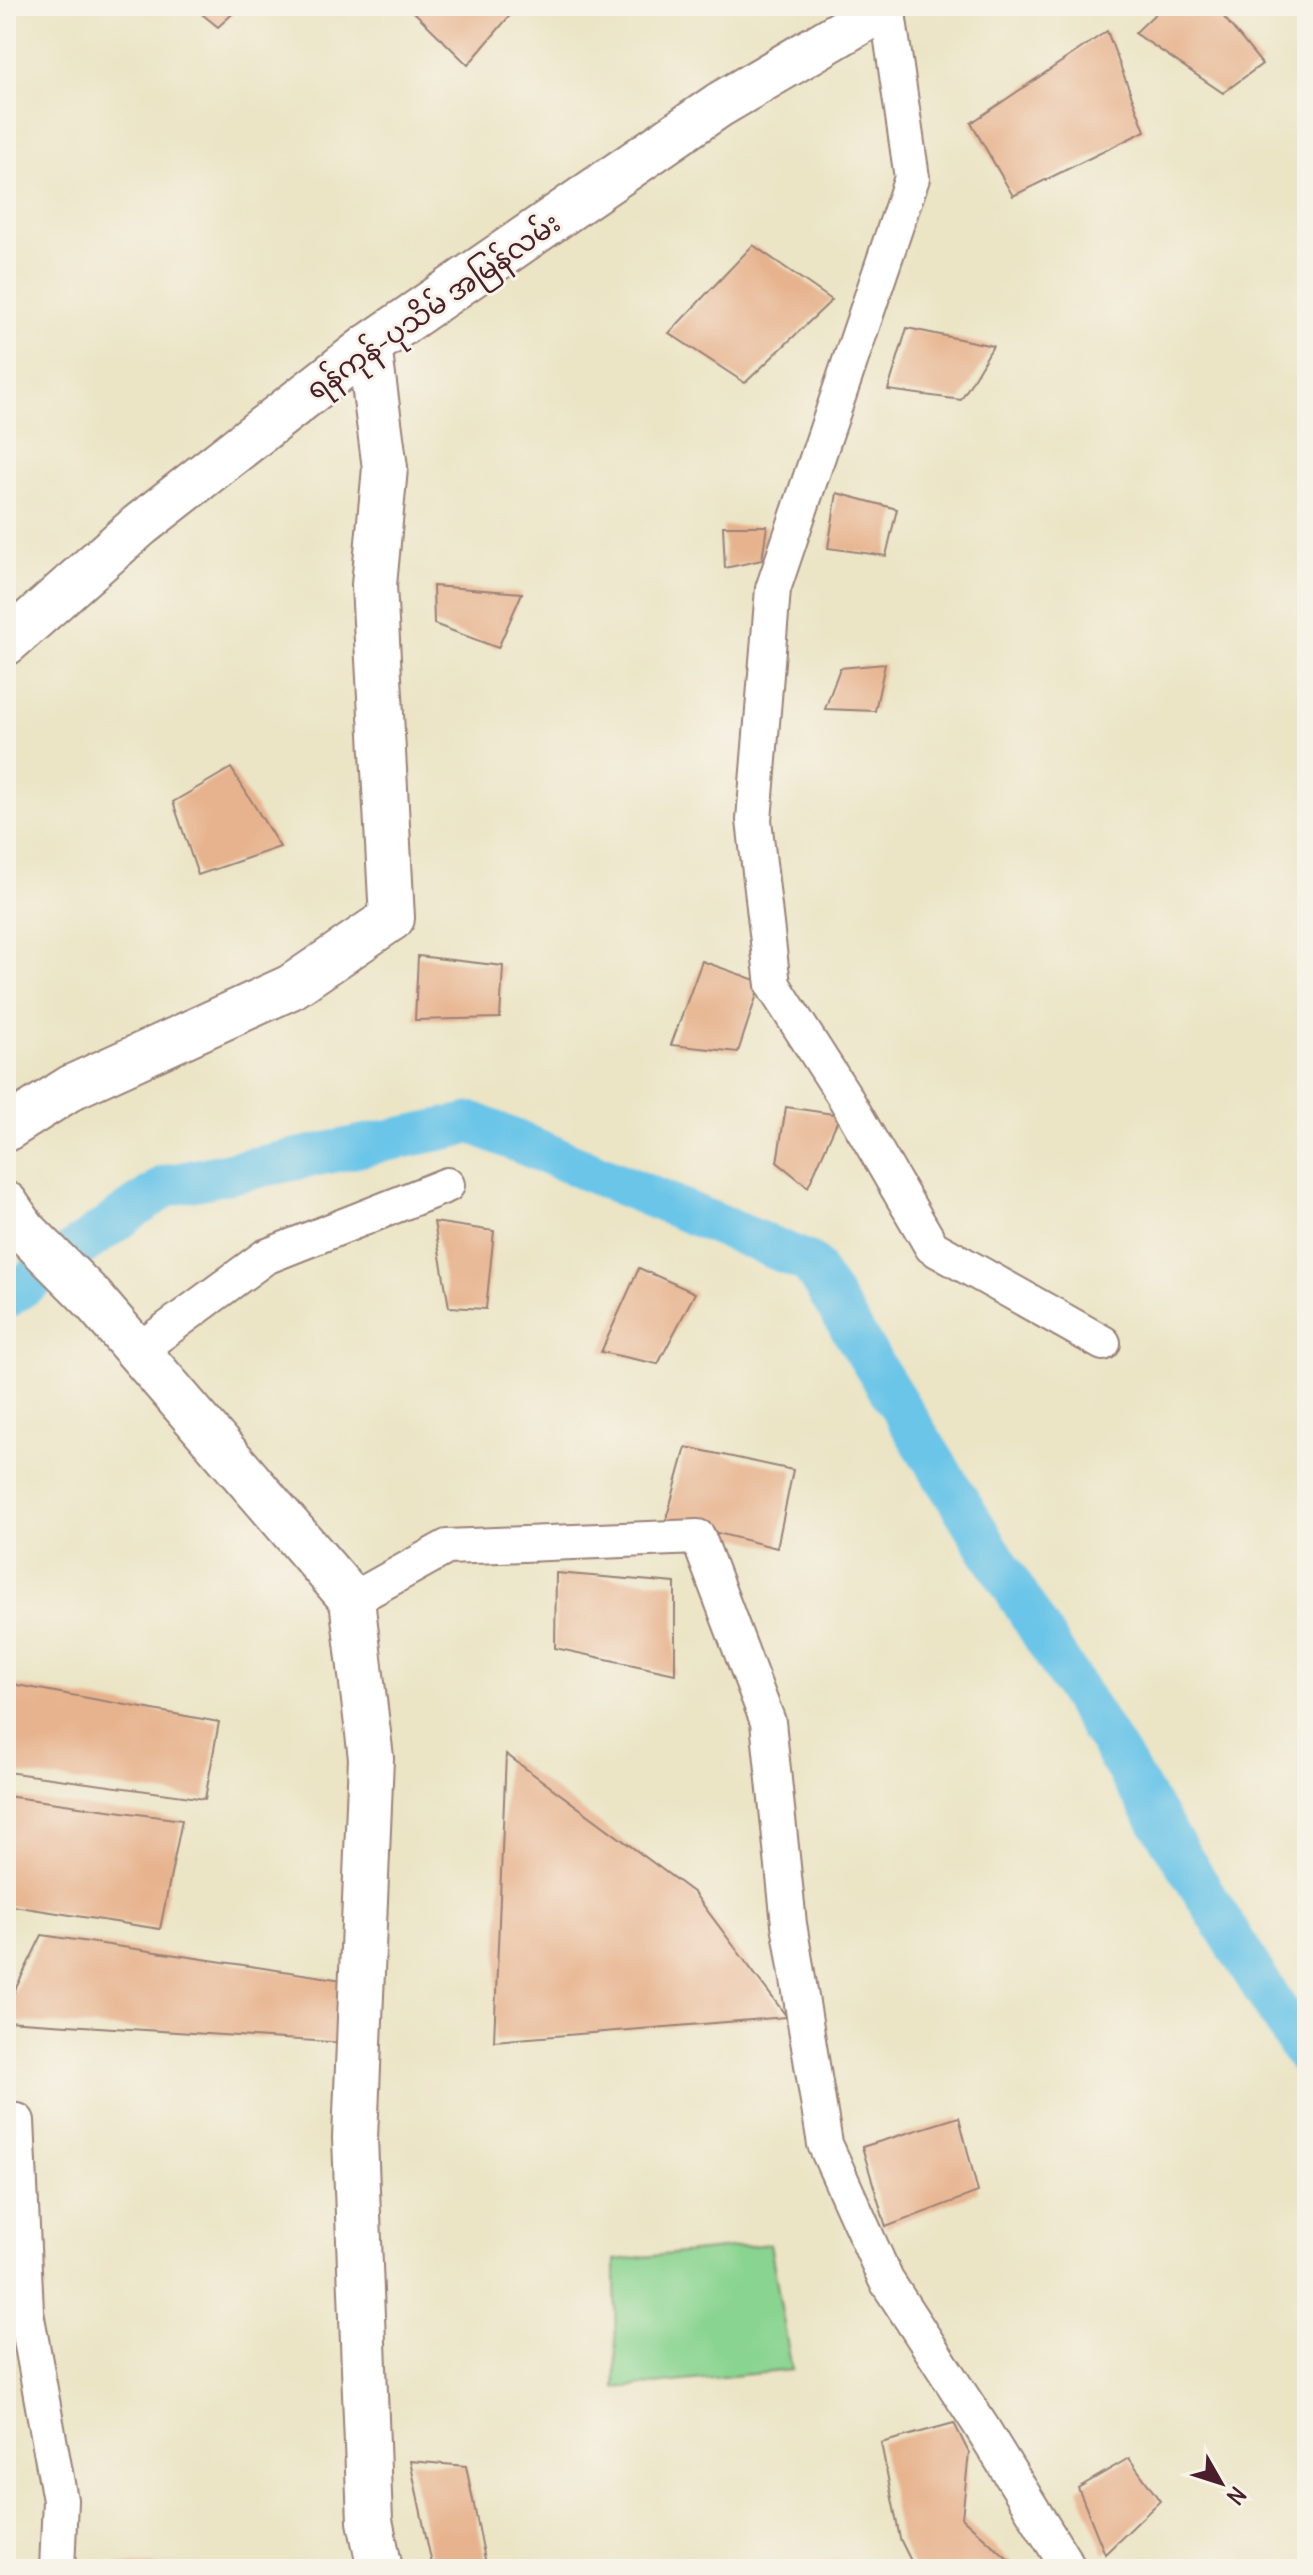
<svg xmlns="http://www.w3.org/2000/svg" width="1313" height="2575" font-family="Delius,'Noto Sans Myanmar',sans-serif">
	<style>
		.green { fill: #89d490; stroke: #6a7a5e; stroke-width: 2 }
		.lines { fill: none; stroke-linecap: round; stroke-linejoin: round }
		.canal { stroke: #6ac5e8; stroke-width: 42 }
		.building { fill: #e7b38e }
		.street-casing { stroke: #9a8278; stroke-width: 38 }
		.secondary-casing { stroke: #9a8278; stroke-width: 48 }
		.highway-casing { stroke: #9a8278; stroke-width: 48 }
		.street { stroke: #fff; stroke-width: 34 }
		.secondary { stroke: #fff; stroke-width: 44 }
		.highway { stroke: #fff; stroke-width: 44 }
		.labels { text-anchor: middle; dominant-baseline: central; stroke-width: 6; stroke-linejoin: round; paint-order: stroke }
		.street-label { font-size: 28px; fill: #4a1f2b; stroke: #f7f3e8 }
	</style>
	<rect width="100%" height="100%" fill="#f7f3e8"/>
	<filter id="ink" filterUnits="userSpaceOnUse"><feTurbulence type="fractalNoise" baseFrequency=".0125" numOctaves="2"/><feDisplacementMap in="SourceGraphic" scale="16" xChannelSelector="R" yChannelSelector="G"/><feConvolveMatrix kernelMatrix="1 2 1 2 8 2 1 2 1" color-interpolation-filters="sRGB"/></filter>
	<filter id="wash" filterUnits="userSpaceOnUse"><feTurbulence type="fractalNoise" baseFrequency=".006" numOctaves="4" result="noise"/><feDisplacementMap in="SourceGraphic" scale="32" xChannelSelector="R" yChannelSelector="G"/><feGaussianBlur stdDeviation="1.8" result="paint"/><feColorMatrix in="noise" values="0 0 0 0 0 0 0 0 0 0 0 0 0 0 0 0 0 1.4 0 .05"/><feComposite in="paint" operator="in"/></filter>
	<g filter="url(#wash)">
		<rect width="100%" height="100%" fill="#ebe4c5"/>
		<!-- green -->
		<path class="green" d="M770,2244L792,2370L616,2388L615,2260Z"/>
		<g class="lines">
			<!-- canal -->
			<path class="canal" d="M6,1298L166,1186L473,1123L810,1263L1307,2058"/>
		</g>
		<g id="blocks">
			<!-- building -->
			<g class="building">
				<path d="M192,6H241L218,27Z"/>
				<path d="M417,6H518L468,65L413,11Z"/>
				<path d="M1163,6H1215L1262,64L1223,93L1135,33Z"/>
				<path d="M1107,31L1145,131L1013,196L971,123Z"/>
				<path d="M753,245L832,300L745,383L669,333Z"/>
				<path d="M907,328L993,346L961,400L888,390Z"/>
				<path d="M837,493L897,509L886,556L828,548Z"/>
				<path d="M723,526H767L762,560L725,568Z"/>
				<path d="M433,586L522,593L498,648L434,624Z"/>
				<path d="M885,664L875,711L825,709L840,668Z"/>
				<path d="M231,768L280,847L198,875L173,802Z"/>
				<path d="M418,956L503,966L500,1018L415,1020Z"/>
				<path d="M702,961L761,982L738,1052L671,1045Z"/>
				<path d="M786,1107L840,1115L808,1187L777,1162Z"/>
				<path d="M434,1222L494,1231L486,1309L449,1307Z"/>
				<path d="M639,1268L695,1293L658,1364L601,1352Z"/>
				<path d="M686,1447L793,1470L777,1548L666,1520Z"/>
				<path d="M556,1573L675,1583V1674L555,1648Z"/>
				<path d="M6,1683L219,1722L205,1799L6,1772Z"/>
				<path d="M506,1754L694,1893L787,2017L494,2041Z"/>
				<path d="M6,1796L182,1820L160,1929L6,1905Z"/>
				<path d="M42,1935L343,1980L346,2043L6,2021V2008Z"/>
				<path d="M959,2117L978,2192L886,2227L862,2147Z"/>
				<path d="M954,2423L969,2453L962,2518L1019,2569H915L900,2539L881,2443Z"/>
				<path d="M1129,2458L1160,2501L1105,2554L1078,2488Z"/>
				<path d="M410,2461L466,2466L487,2569H433Z"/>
				<path d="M115,2565L159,2566V2569H114Z"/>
			</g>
		</g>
	</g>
	<g filter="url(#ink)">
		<use href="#blocks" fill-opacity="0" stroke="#9a8278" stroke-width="2"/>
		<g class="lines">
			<!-- street casing -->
			<g class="street-casing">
				<g id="street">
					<path d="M887,6L912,178L773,589L754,820L773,985L843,1094L932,1247L1103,1343"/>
					<path d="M136,1352L265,1257L447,1185"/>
					<path d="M352,1600L447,1547L698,1537L768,1722L789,1924L825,2144L886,2280L981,2426L1069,2569"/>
					<path d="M17,2121L26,2312L60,2500L57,2569"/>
				</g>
			</g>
			<!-- secondary casing -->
			<g class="secondary-casing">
				<g id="secondary">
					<path d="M6,1129L72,1087L291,987L392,918L374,585L385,468L369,346"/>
					<path d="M6,1204L24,1230L91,1297L352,1600L371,1758L355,2138L370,2521L380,2569"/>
				</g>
			</g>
			<!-- highway casing -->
			<g class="highway-casing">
				<path id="highway" d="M6,643L140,525L369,346L719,105L887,6"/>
			</g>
			<!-- street -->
			<use href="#street" class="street"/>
			<!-- secondary -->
			<use href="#secondary" class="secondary"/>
			<!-- highway -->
			<use href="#highway" class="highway"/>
		</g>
	</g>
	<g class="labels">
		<!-- street labels -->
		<g class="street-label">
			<text transform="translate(433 306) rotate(-35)">ရန်ကုန်-ပုသိမ် အမြန်လမ်း</text>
		</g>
	</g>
	<!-- margin -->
	<rect width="1313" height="2575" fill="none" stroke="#f7f3e8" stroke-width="32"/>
	<!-- north arrow -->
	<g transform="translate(1221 2483) rotate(129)" stroke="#f7f3e8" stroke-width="6" paint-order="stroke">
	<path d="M0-6L14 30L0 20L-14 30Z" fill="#4a1f2b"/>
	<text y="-12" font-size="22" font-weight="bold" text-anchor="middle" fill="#4a1f2b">N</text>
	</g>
</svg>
